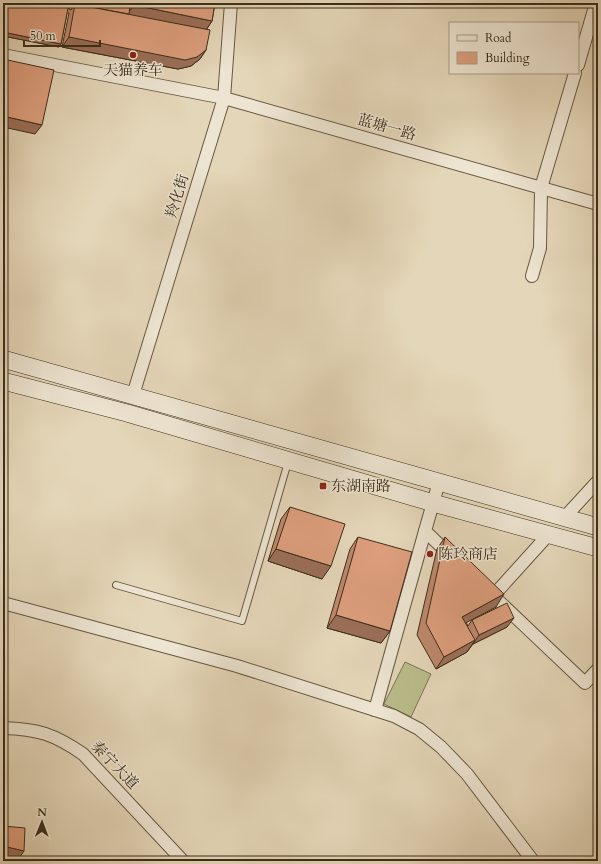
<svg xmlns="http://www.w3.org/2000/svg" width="601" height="864" font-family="Cardo,'Noto Serif SC',serif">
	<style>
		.green { fill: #babc8b; stroke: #7b7553 }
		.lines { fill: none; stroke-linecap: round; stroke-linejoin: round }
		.lane-casing { stroke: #665842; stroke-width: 8 }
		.street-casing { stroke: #665842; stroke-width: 14 }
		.secondary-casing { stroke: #3c2e1b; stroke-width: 18 }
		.lane { stroke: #ede4d1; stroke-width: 6 }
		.street { stroke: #ede4d1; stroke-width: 12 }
		.secondary { stroke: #ede4d1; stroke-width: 17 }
		.wall { fill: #be886c; stroke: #3c2e1b }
		.shaded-wall { fill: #9b6f58; stroke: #3c2e1b }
		.building { fill: #dd9e7d; stroke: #3c2e1b }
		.poi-dot { fill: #8f2418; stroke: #ede4d1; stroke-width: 1.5 }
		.labels { text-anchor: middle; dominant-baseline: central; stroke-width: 3; stroke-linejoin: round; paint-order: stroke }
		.poi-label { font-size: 15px; fill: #3c2e1b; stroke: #ede4d1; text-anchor: start }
		.street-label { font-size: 15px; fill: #3c2e1b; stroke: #ede4d1 }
	</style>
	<rect width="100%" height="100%" fill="#e4d6b8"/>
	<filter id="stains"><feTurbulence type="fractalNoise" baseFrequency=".005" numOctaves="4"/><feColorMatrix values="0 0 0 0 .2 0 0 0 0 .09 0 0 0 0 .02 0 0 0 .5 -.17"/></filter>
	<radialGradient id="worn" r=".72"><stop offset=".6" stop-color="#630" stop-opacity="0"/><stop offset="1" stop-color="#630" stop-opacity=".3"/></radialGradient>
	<!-- green -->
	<path class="green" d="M405,662L431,674L411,717L384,704Z"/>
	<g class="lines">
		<!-- lane casing -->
		<g class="lane-casing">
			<path id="lane" d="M116,585L242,621L288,462"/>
		</g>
		<!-- street casing -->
		<g class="street-casing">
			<g id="street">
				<path d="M3,55L224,98L598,204"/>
				<path d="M578,65L596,3"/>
				<path d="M532,276L540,248L541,188L575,73"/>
				<path d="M133,395L224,98L231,3"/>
				<path d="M439,482L425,531L451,556"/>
				<path d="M565,517L598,481"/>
				<path d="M488,591L585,683L598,669"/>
				<path d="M493,596L549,534"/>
				<path d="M3,603L237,666L394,716L419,729L441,747L467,774L533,861"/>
				<path d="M375,710L425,531"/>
				<path d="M3,728C38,729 54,734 83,754L183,861"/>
			</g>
		</g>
		<!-- secondary casing -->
		<g class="secondary-casing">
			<g id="secondary">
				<path d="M3,359L598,527"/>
				<path d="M3,381L127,413L433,503L598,548"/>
			</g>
		</g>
		<!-- lane -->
		<use href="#lane" class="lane"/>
		<!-- street -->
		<use href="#street" class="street"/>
		<!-- secondary -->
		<use href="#secondary" class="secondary"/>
	</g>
	<!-- wall -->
	<g class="wall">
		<path d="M3,3H215L212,21L206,30V50L200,59L191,66L178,69L62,47L69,13H67L61,44L59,47L3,36Z"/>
		<path d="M290,507L322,579L268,561L281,519Z"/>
		<path d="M358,537L390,631L381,643L327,628L350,549Z"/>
		<path d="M445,537L496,607L466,622L468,626L472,620L507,627L473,644L467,652L436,669L417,635L437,549Z"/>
	</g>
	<!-- shaded-wall -->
	<g class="shaded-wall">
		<path d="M95,3H133L128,10Z"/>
		<path d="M134,5L212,21L206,30L127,15Z"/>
		<path d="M3,32L61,44L59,47L3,36Z"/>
		<path d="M69,37L206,50L200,59L191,66L178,69L62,47Z"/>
		<path d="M3,116L42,125L35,134L3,127Z"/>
		<path d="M276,549L331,566L322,579L268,561Z"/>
		<path d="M504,594L496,607L454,629L462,617Z"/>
		<path d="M336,615L390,631L381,643L327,628Z"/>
		<path d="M514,618L507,627L473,644L479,635Z"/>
		<path d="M475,640L467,652L436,669L444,657Z"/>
		<path d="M3,846L24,851L17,861L3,857Z"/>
	</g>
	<!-- building -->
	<g class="building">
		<path d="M3,3H69L61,44L3,32Z"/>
		<path d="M71,3H113L130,6L129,14L75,4L71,10L69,9Z"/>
		<path d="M134,3H215L212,21L134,5Z"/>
		<path d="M75,4L210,30L206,50L197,57L185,60L69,37Z"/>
		<path d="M3,59L54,70L42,125L3,116Z"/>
		<path d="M290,507L345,524L331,566L276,549Z"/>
		<path d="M358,537L412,552L390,631L336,615Z"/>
		<path d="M445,537L504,594L462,617L475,640L444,657L426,623Z"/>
		<path d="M507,603L514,618L479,635L472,620Z"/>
		<path d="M3,826L25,828L24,851L3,846Z"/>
	</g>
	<!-- markers -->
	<g class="poi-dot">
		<circle cx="133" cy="55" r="4"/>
		<rect x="319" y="482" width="8" height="8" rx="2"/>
		<circle cx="430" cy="554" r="4"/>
	</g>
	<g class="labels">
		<!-- poi labels -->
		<g class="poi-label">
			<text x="133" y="70" text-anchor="middle">天猫养车</text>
			<text x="331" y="486">东湖南路</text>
			<text x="438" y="554">陈玲商店</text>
		</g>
		<!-- street labels -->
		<g class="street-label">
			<text transform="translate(387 127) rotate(16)">蓝塘一路</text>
			<text transform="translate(177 196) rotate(-73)">羚化街</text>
			<text transform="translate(115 765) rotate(46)">秦宁大道</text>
		</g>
	</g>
	<!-- margin -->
	<rect width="601" height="864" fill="none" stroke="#e4d6b8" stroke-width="16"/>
	<rect x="4" y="4" width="593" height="856" fill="none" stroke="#3c2e1b" stroke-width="2"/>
	<rect x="8" y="8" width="585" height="848" fill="none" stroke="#3c2e1b"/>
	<!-- legend -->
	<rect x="449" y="22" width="130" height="52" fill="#ede4d1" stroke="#a69b88"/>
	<rect x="457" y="35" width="20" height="6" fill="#ede4d1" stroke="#a69b88"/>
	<text x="485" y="42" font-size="12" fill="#3c2e1b">Road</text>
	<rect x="457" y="52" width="20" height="12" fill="#dd9e7d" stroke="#a69b88"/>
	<text x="485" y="62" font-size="12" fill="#3c2e1b">Building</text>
	<!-- north arrow -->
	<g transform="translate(42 822) rotate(1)" stroke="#ede4d1" stroke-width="3" paint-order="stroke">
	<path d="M0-3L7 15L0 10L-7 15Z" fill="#3c2e1b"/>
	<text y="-6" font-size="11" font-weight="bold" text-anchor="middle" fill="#3c2e1b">N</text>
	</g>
	<!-- scale -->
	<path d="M24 40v6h76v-6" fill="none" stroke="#3c2e1b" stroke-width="2"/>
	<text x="30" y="40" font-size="12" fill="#3c2e1b" stroke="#ede4d1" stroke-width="3" paint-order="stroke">50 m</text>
	<rect width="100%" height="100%" filter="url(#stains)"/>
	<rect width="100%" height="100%" fill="url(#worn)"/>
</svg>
